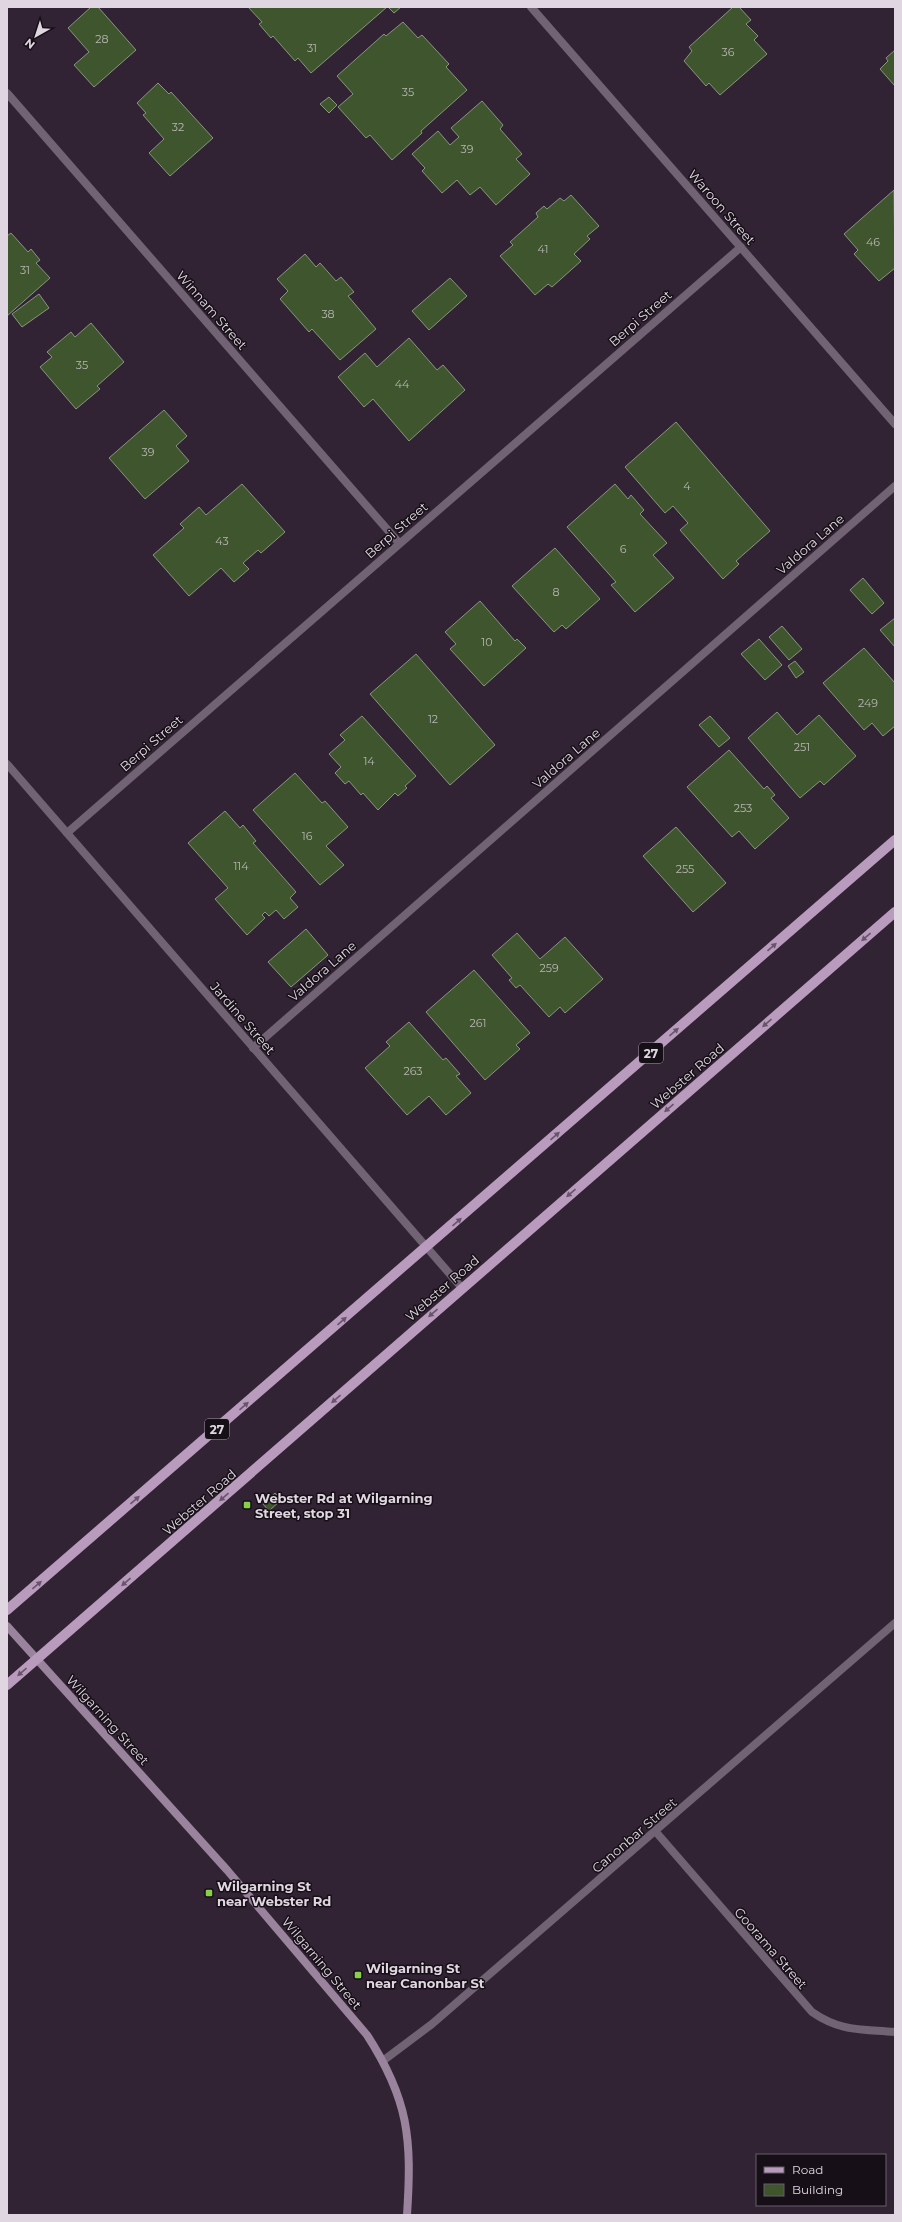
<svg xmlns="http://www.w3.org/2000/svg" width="902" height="2222" font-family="Montserrat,sans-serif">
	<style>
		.building { fill: #3e552d; stroke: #88967f }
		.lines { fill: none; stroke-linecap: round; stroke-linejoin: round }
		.lane { stroke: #716373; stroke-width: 8 }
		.street { stroke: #716373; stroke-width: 8 }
		.secondary { stroke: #9a839d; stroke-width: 8 }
		.primary { stroke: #b99bbd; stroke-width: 10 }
		.oneway { fill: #68556a }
		.poi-dot { fill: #88cf49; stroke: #160f17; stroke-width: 1.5 }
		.labels { text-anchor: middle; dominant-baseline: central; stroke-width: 3; stroke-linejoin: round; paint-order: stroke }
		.number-label { font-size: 11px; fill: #b8b6b4 }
		.shield { fill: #160f17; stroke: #a39aa4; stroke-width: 1 }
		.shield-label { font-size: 12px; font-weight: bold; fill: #e0d6e1 }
		.street-label { font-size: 13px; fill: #e0d6e1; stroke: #160f17 }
		.poi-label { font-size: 13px; font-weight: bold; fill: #e0d6e1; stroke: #160f17; text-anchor: start }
	</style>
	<rect width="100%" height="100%" fill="#322334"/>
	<!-- building -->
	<g class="building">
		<path d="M91,7H98L136,50L94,87L74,65L89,52L68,28Z"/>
		<path d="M248,7H387L311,73L298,58L295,61L273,36L271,38L259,24L262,22Z"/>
		<path d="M388,7H401L394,13Z"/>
		<path d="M733,7H739L751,20L746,24L758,36L754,40L767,54L720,95L709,83L706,86L684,61L692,51L689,47Z"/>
		<path d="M403,22L418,38L422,35L449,64L446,67L467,90L421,131L422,133L392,160L370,135L366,138L338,107L353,94L337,76L384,34L386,36Z"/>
		<path d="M895,50V85H894L880,69L888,61L886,58Z"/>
		<path d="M158,83L169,94L171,92L213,138L170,176L149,153L164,139L143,115L146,113L137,103Z"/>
		<path d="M329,97L337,105L329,113L320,104Z"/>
		<path d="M482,101L503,125L500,129L522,154L516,159L530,174L496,205L480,187L470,195L457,180L442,193L422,171L425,168L412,154L438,131L450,145L459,137L451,128Z"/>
		<path d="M894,190L895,268L879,281L854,254L858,250L844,234Z"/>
		<path d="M571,195L599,226L587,236L590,239L574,254L581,261L552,287L548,284L535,295L500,256L513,245L510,242L538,217L536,213L544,206L547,209L560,198L564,201Z"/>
		<path d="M11,233L28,252L31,249L40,260L36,263L50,278L7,316V236Z"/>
		<path d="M305,254L316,267L320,263L336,281L341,277L354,292L348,296L376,329L340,360L312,329L309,332L280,299L288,291L277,279Z"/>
		<path d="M450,278L467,296L429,330L412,311Z"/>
		<path d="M39,294L49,308L22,327L12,314Z"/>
		<path d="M91,323L124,362L97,386L100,389L76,409L40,367L52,357L47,352L71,332L75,337Z"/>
		<path d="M409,338L437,370L443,365L465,390L409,441L373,399L364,407L338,377L365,353L377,367Z"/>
		<path d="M164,410L187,436L176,446L189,461L145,499L109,458Z"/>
		<path d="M676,422L770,531L736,561L739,564L723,579L680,530L688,523L673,506L665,513L625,467Z"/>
		<path d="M242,484L285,532L261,553L258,550L243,563L249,569L234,582L221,568L189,596L153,555L184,528L180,524L199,507L206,515Z"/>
		<path d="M615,484L628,499L631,495L644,510L640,514L667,543L653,555L674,578L635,612L611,585L616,582L567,527Z"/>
		<path d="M555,548L600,599L566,629L562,625L554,632L512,586Z"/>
		<path d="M863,578L884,603L872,614L850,590Z"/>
		<path d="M480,601L515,641L517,639L526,648L484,686L450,649L456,644L445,632Z"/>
		<path d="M895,618V647L880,630Z"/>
		<path d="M782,626L802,649L789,660L769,637Z"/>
		<path d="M759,639L782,665L765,680L741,654Z"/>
		<path d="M864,648L895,683V726L883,736L872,723L864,730L823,683Z"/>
		<path d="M416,654L495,745L450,785L370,694Z"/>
		<path d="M795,661L804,672L796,678L788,666Z"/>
		<path d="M777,712L797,735L819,715L856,756L824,785L820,781L800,798L748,738Z"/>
		<path d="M362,716L416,776L405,786L407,788L398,796L395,793L378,810L363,793L361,795L349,781L345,784L335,773L341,767L329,754L345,740L340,735Z"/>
		<path d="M710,716L730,738L719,747L699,725Z"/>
		<path d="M729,750L764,789L767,786L775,795L771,798L789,818L755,849L739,831L732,837L687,787Z"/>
		<path d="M295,773L322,803L325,801L348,827L326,846L344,865L320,885L253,810Z"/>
		<path d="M225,811L240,828L243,825L256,841L253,843L296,892L290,898L298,907L284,919L276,910L269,916L265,912L262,915L265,918L247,935L215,899L228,888L188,843Z"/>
		<path d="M676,827L726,883L693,912L643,856Z"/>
		<path d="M306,929L328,955L291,987L268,962Z"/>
		<path d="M517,933L540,959L565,937L603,979L565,1013L560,1007L549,1017L520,985L516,988L509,980L512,978L492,955Z"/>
		<path d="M474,970L530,1033L516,1045L520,1049L485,1080L426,1012Z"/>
		<path d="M409,1022L443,1060L446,1058L460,1074L456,1076L471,1093L446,1115L429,1096L407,1115L365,1068L390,1046L386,1042Z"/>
		<path d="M275,1493L281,1500L269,1511L263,1504Z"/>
	</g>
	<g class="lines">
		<!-- lane -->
		<path class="lane" d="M253,1048L895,486"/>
		<!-- street -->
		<g class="street">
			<path d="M531,7L895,424"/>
			<path d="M7,93L399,543"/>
			<path d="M7,764L462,1288"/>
			<path d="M67,833L741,247"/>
			<path d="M656,1832L812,2012C841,2032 861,2029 895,2032"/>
			<path d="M384,2060L432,2024L895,1623"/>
		</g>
		<!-- secondary -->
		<path class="secondary" d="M7,1626L227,1870L367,2035C409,2100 412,2139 407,2215"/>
		<!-- primary -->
		<g class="primary">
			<path d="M7,1610L895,840"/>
			<path d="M7,1685L895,912"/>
		</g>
	</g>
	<!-- one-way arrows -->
	<defs><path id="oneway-solid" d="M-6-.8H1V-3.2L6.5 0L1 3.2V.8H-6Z"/></defs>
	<g class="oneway">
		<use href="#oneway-solid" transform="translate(866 937) rotate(139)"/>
		<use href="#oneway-solid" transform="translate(772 947) rotate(-41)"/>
		<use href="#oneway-solid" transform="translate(767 1023) rotate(139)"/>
		<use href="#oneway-solid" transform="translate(674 1032) rotate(-41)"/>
		<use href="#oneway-solid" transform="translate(669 1108) rotate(139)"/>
		<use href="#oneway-solid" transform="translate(555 1136) rotate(-41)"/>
		<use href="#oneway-solid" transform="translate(571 1193) rotate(139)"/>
		<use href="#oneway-solid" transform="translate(457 1222) rotate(-41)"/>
		<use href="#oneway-solid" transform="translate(433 1313) rotate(139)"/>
		<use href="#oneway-solid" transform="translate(342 1321) rotate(-41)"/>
		<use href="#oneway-solid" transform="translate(336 1399) rotate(139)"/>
		<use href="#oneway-solid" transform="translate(244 1406) rotate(-41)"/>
		<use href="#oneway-solid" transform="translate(224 1497) rotate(139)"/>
		<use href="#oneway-solid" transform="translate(135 1500) rotate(-41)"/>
		<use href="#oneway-solid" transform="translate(126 1582) rotate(139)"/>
		<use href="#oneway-solid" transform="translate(37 1585) rotate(-40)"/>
		<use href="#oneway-solid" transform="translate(22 1672) rotate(139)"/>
	</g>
	<!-- markers -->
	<g class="poi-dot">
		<rect x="243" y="1501" width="8" height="8" rx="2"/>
		<rect x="205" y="1889" width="8" height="8" rx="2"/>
		<rect x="354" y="1971" width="8" height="8" rx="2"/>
	</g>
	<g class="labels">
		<!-- number labels -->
		<g class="number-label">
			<text x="102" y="39">28</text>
			<text x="312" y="48">31</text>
			<text x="728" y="52">36</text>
			<text x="408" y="92">35</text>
			<text x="178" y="127">32</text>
			<text x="467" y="149">39</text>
			<text x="873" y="242">46</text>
			<text x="543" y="249">41</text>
			<text x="25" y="270">31</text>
			<text x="328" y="314">38</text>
			<text x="82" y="365">35</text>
			<text x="402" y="384">44</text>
			<text x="148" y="452">39</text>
			<text x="687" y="486">4</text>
			<text x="222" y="541">43</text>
			<text x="623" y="549">6</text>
			<text x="556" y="592">8</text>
			<text x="487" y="642">10</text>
			<text x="868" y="703">249</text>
			<text x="433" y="719">12</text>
			<text x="802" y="747">251</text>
			<text x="369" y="761">14</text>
			<text x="743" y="808">253</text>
			<text x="307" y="836">16</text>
			<text x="241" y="866">114</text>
			<text x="685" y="869">255</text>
			<text x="549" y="968">259</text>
			<text x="478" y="1023">261</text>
			<text x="413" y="1071">263</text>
		</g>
		<!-- shield labels -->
		<g class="shield">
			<rect x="639" y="1043" width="24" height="20" rx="3"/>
			<rect x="205" y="1419" width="24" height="20" rx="3"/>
		</g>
		<g class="shield-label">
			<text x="651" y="1053">27</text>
			<text x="217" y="1429">27</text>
		</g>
		<!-- street labels -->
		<g class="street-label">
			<text transform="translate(722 207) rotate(49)">Waroon Street</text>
			<text transform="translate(212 310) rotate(49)">Winnam Street</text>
			<text transform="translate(640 318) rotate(-41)">Berpi Street</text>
			<text transform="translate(396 530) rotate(-41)">Berpi Street</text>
			<text transform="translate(810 544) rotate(-41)">Valdora Lane</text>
			<text transform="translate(151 743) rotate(-41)">Berpi Street</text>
			<text transform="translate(566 758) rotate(-41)">Valdora Lane</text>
			<text transform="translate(322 971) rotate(-41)">Valdora Lane</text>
			<text transform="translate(243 1018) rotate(49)">Jardine Street</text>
			<text transform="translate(687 1076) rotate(-41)">Webster Road</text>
			<text transform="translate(442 1288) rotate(-41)">Webster Road</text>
			<text transform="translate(199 1502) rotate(-41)">Webster Road</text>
			<text transform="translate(108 1720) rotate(48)">Wilgarning Street</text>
			<text transform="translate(634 1835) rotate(-41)">Canonbar Street</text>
			<text transform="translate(771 1948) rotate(49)">Goorama Street</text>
			<text transform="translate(322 1963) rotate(50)">Wilgarning Street</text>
		</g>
		<!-- poi labels -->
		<g class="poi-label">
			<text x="255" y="1498">Webster Rd at Wilgarning<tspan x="255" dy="15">Street, stop 31</tspan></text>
			<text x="217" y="1886">Wilgarning St<tspan x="217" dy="15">near Webster Rd</tspan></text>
			<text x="366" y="1968">Wilgarning St<tspan x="366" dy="15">near Canonbar St</tspan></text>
		</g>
	</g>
	<!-- border -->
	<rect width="902" height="2222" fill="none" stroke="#e0d6e1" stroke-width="16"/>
	<!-- legend -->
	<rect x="756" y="2154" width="130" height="52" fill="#160f17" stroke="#675f68"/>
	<rect x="764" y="2167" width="20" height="6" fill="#b99bbd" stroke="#675f68"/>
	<text x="792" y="2174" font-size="12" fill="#e0d6e1">Road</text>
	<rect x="764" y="2184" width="20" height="12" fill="#3e552d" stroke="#675f68"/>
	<text x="792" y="2194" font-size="12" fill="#e0d6e1">Building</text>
	<!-- north arrow -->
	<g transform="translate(36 36) rotate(219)" stroke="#160f17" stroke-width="3" paint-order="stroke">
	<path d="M0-3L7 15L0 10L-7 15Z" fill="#e0d6e1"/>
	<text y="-6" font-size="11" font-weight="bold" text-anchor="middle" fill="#e0d6e1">N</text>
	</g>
</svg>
